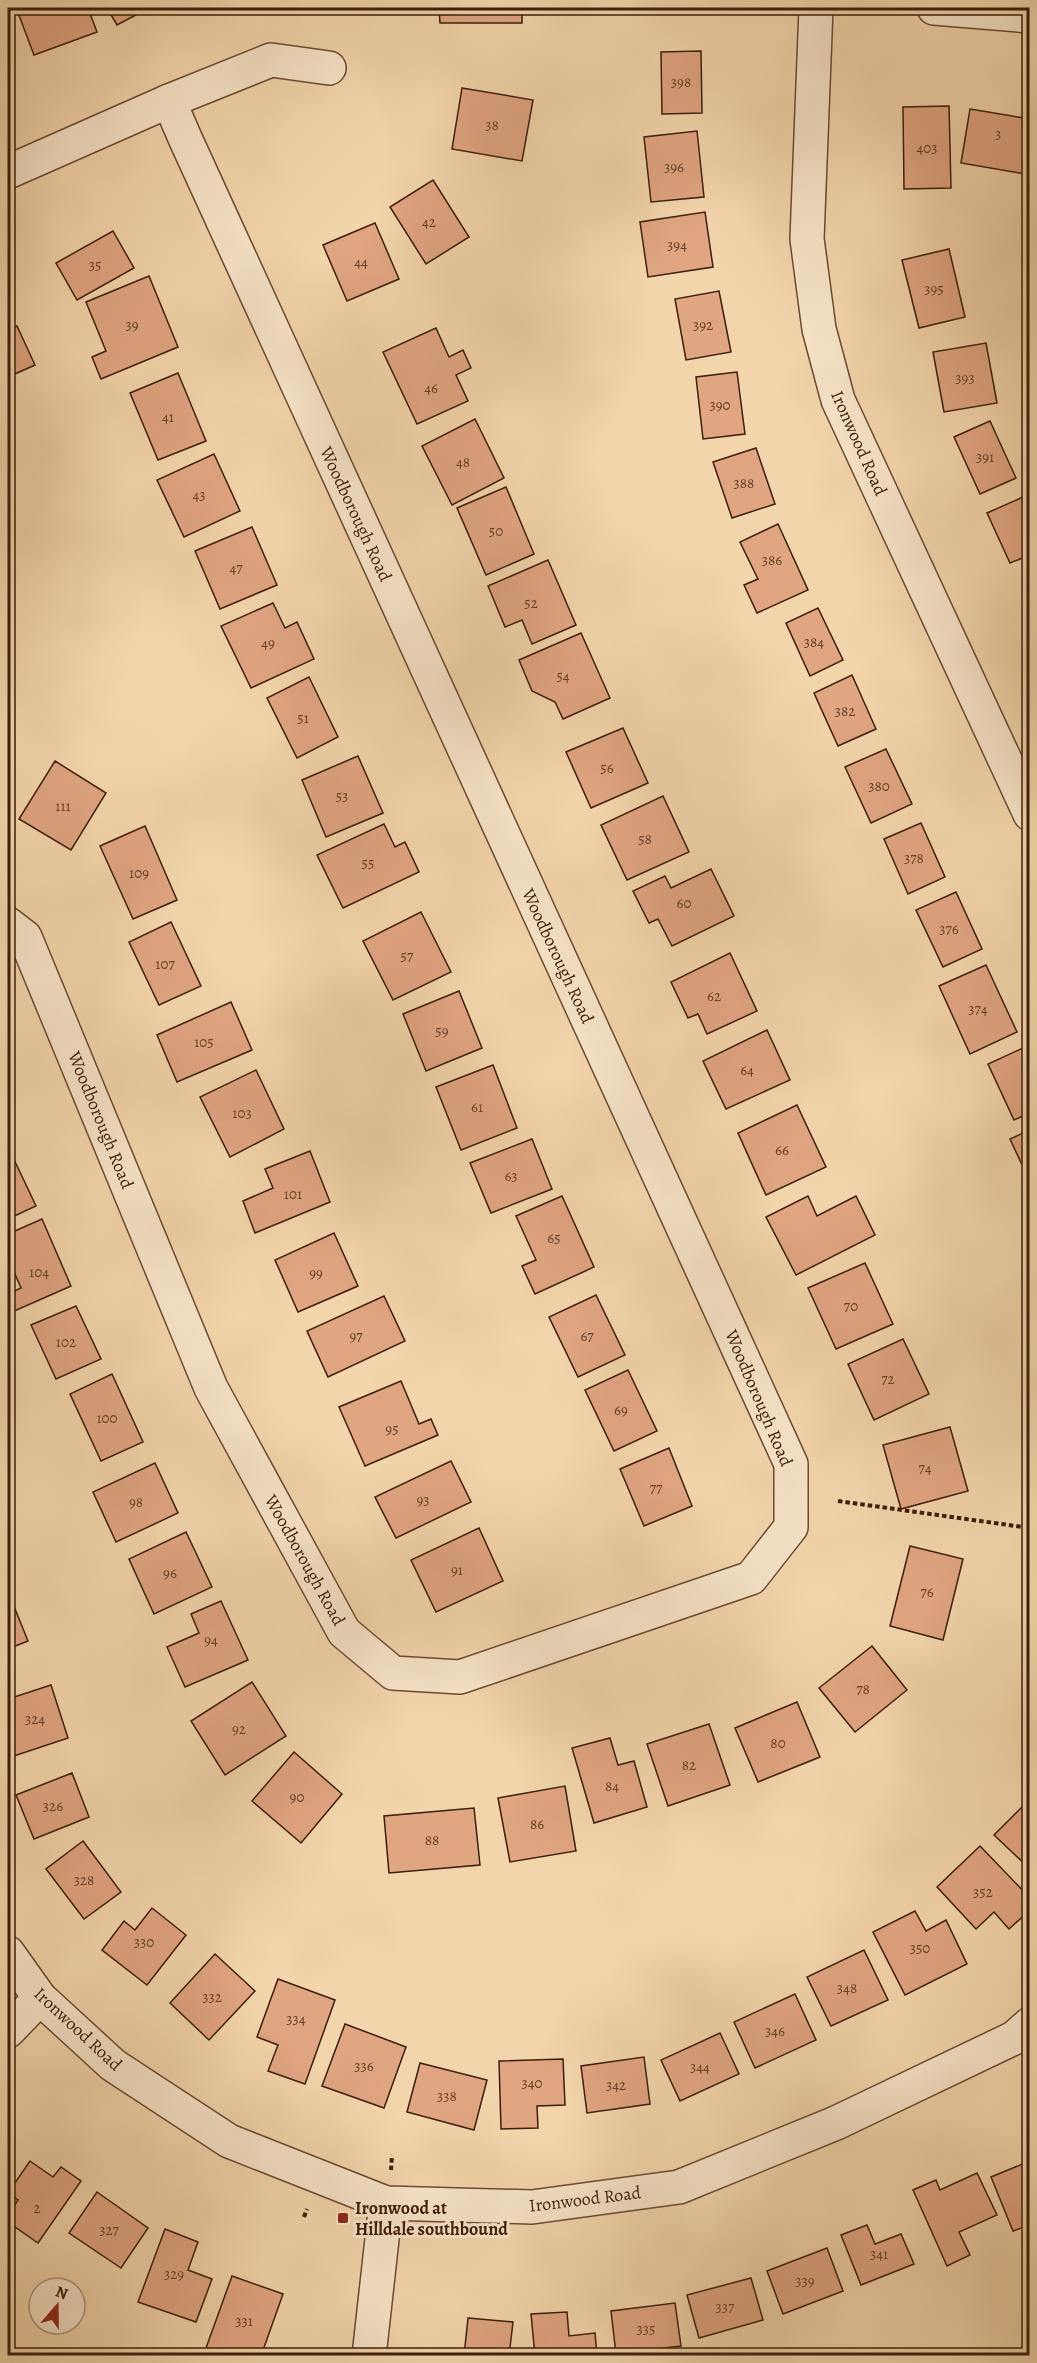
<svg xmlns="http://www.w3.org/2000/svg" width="1037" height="2363" font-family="Alegreya,serif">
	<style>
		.building { fill: #e0a581; stroke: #3c1d0b; stroke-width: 1.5 }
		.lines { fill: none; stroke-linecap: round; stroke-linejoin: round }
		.minor-casing { stroke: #6a4b33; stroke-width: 36 }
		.path { stroke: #3c1d0b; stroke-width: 4; stroke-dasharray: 4.5 3; stroke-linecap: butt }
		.minor { stroke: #f7e4c8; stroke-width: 33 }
		.poi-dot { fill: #8f2418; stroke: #f7e4c8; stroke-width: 2 }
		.labels { text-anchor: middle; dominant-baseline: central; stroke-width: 6; stroke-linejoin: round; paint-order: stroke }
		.number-label { font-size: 15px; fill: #653f28 }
		.street-label { font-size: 18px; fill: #3c1d0b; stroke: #f7e4c8 }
		.poi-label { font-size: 18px; font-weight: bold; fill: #3c1d0b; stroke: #f7e4c8; text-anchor: start }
	</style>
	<rect width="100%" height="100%" fill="#f3d5ab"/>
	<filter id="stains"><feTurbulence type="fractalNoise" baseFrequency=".00333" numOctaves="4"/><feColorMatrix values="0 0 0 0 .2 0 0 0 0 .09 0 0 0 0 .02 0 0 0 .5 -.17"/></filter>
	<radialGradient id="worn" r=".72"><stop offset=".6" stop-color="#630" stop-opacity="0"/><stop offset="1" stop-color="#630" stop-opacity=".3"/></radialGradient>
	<!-- building -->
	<g class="building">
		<path d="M23,8H88L97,32L34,55L17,10Z"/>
		<path d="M107,8H149L117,25Z"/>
		<path d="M439,8H522V23H440Z"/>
		<path d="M701,51L702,113L662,114L661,52Z"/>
		<path d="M462,88L533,100L522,161L452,149Z"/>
		<path d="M949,106L951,188L904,189L903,107Z"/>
		<path d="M970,109L1030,119V148L1025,174L961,163Z"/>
		<path d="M697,131L704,197L651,202L644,137Z"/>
		<path d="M433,180L469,237L426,264L390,207Z"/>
		<path d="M705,212L713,267L648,277L640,222Z"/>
		<path d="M375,223L399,279L347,301L323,245Z"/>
		<path d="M113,231L134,268L77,300L56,263Z"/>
		<path d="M949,249L965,317L919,328L902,260Z"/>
		<path d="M149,276L178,347L101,379L92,357L106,351L86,302Z"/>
		<path d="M719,291L731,352L686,360L675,299Z"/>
		<path d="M17,326L35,365L8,377V330Z"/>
		<path d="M436,328L449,357L463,350L471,368L456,375L468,401L417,424L383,352Z"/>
		<path d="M986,343L997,403L944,412L933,352Z"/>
		<path d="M737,372L745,434L703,439L696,377Z"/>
		<path d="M178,373L206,441L158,460L130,393Z"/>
		<path d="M475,419L504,478L452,505L422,446Z"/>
		<path d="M990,421L1016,478L980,494L954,437Z"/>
		<path d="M756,448L775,504L732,518L713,462Z"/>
		<path d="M214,454L240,511L184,537L157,480Z"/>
		<path d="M506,487L534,554L486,575L457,508Z"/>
		<path d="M1030,494V555L1010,563L987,513Z"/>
		<path d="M778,524L808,590L757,613L744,585L758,579L740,542Z"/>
		<path d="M252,527L277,585L220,609L195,551Z"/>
		<path d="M548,560L576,625L532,644L522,620L505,627L488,586Z"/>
		<path d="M273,603L285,628L297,622L314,659L251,688L221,626Z"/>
		<path d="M818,608L843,660L810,676L786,623Z"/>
		<path d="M581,633L610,698L563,719L555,702L532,691L519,660Z"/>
		<path d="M852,675L876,729L838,746L814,693Z"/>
		<path d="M309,677L338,737L297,758L267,698Z"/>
		<path d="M623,728L648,783L591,808L566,752Z"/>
		<path d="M886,749L912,804L871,823L845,767Z"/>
		<path d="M358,756L383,813L326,837L302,780Z"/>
		<path d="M55,761L106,793L71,850L19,819Z"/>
		<path d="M663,796L689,852L627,880L601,825Z"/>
		<path d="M921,823L945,877L908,894L884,839Z"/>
		<path d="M384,824L395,847L405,842L419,872L343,908L317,855Z"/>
		<path d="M145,826L177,900L133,919L100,846Z"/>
		<path d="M711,869L734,916L672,946L658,919L649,923L633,891L665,876L671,888Z"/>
		<path d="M956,892L982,949L943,967L916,910Z"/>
		<path d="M421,912L451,972L393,1000L363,941Z"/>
		<path d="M171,922L201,986L159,1005L129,942Z"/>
		<path d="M730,953L757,1011L707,1034L698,1014L688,1018L671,982Z"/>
		<path d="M986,965L1017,1032L970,1054L939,986Z"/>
		<path d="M459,991L482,1048L426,1071L403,1014Z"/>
		<path d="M231,1002L252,1050L177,1082L157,1035Z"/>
		<path d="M767,1030L790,1080L726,1109L703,1061Z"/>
		<path d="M1023,1048L1030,1061V1113L1014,1120L988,1064Z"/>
		<path d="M493,1065L517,1128L461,1150L436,1087Z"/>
		<path d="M256,1070L284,1129L230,1157L200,1097Z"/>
		<path d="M797,1105L826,1167L766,1195L738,1133Z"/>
		<path d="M1030,1130V1182L1010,1139Z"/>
		<path d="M532,1139L552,1189L491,1213L470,1163Z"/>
		<path d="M9,1149L36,1206L8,1219V1150Z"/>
		<path d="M310,1151L330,1202L255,1233L243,1201L273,1188L265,1169Z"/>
		<path d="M562,1196L594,1267L535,1294L522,1266L536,1260L516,1216Z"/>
		<path d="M808,1196L817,1216L856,1196L875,1235L796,1275L766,1217Z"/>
		<path d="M42,1219L71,1286L12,1312L8,1301V1294L21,1288L8,1258V1234Z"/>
		<path d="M334,1233L358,1286L298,1312L275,1260Z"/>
		<path d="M865,1263L893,1324L836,1349L808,1288Z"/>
		<path d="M596,1295L625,1355L578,1377L549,1317Z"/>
		<path d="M384,1296L405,1341L328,1377L307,1331Z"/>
		<path d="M76,1306L101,1359L56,1379L31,1325Z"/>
		<path d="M903,1339L929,1394L874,1420L848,1364Z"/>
		<path d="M628,1370L657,1431L614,1451L585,1390Z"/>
		<path d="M112,1374L143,1442L101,1461L70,1394Z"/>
		<path d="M401,1381L419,1424L431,1419L438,1435L365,1466L339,1407Z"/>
		<path d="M950,1427L968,1491L901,1509L883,1445Z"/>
		<path d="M669,1448L692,1506L644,1526L620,1469Z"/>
		<path d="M451,1461L471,1502L396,1538L375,1497Z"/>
		<path d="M155,1463L178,1513L116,1542L93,1492Z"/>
		<path d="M479,1528L503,1581L436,1612L411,1560Z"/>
		<path d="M186,1532L212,1587L154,1614L129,1559Z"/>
		<path d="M910,1546L963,1559L943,1640L890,1626Z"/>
		<path d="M9,1594L28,1641L8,1649V1595Z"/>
		<path d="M221,1601L248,1660L185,1687L167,1647L199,1633L191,1614Z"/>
		<path d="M872,1646L907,1690L855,1732L819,1688Z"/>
		<path d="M252,1682L286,1736L225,1775L191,1721Z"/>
		<path d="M51,1685L68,1738L8,1758V1699Z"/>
		<path d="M797,1702L820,1757L758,1782L735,1728Z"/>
		<path d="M709,1724L730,1785L668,1806L647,1744Z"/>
		<path d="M610,1738L618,1765L634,1761L647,1807L594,1823L572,1748Z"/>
		<path d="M294,1752L342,1794L301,1843L252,1801Z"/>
		<path d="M72,1773L89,1817L34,1839L16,1795Z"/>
		<path d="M565,1786L576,1851L510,1862L498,1798Z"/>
		<path d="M1030,1799V1869L994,1835Z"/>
		<path d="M474,1808L480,1865L389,1873L384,1816Z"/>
		<path d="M83,1841L121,1892L84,1919L46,1869Z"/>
		<path d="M980,1846L1030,1898V1910L1009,1929L994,1912L976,1929L937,1887Z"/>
		<path d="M152,1908L186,1935L147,1985L102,1950L124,1921L135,1930Z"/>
		<path d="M915,1911L926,1931L946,1920L967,1964L905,1995L873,1932Z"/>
		<path d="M864,1950L888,2000L831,2026L807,1977Z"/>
		<path d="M215,1954L255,1991L209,2040L170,2003Z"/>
		<path d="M278,1979L335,2000L305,2084L268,2071L278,2045L257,2037Z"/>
		<path d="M795,1994L816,2040L755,2068L734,2022Z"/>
		<path d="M345,2024L406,2047L384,2108L322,2086Z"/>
		<path d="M720,2033L739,2074L680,2101L661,2060Z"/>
		<path d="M644,2057L650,2104L587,2113L581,2066Z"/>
		<path d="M563,2059L565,2105L537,2106L538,2128L501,2129L499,2061Z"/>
		<path d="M420,2063L487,2080L474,2130L407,2112Z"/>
		<path d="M30,2161L53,2177L61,2167L81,2181L38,2243L8,2222V2215L18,2200L8,2193Z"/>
		<path d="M1030,2161V2225L1013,2231L991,2177Z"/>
		<path d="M977,2173L997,2215L959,2232L970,2255L947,2266L913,2190L936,2180L940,2190Z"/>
		<path d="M97,2192L148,2228L121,2268L69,2233Z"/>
		<path d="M867,2225L875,2244L901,2234L914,2264L861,2285L841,2235Z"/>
		<path d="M165,2229L198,2242L188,2270L212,2279L196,2322L138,2302Z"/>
		<path d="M827,2248L843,2291L783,2314L767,2271Z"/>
		<path d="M232,2276L283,2294L261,2356H227L206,2348Z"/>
		<path d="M751,2278L763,2320L699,2338L687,2295Z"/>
		<path d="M675,2303L681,2346L616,2354L611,2311Z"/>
		<path d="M567,2312L569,2336L595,2333L597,2356H535L531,2314Z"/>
		<path d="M468,2318L513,2322L509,2356H464Z"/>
	</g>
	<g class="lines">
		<!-- minor casing -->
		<g class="minor-casing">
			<g id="minor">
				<path d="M816,8L807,239L819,329L838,400L1030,814"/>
				<path d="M934,8L1030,16"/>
				<path d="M8,172L169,101L271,60L329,68"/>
				<path d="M8,924L25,937L211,1388L344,1632L393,1673L460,1677L751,1578L791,1527V1464L185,138L169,101"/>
				<path d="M8,1953L40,1998L113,2065L229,2141L386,2203L532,2207L679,2187L836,2123L1014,2038L1030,2024"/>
				<path d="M8,2031L40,1998"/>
				<path d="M369,2356L386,2203"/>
			</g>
		</g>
		<!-- path -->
		<g class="path">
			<path d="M838,1501L1030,1528"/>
			<path d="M391,2170L392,2155"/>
			<path d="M304,2217L307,2209"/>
		</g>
		<!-- minor -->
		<use href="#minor" class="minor"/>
	</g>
	<!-- markers -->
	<rect class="poi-dot" x="337" y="2212" width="12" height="12" rx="3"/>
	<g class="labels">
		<!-- number labels -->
		<g class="number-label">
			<text x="681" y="82">398</text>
			<text x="492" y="125">38</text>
			<text x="998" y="134">3</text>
			<text x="927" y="148">403</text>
			<text x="674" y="167">396</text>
			<text x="429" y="222">42</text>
			<text x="677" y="245">394</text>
			<text x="361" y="262">44</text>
			<text x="95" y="265">35</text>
			<text x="934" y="289">395</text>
			<text x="132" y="325">39</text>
			<text x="703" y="325">392</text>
			<text x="965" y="378">393</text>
			<text x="431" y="388">46</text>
			<text x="720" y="405">390</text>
			<text x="168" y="417">41</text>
			<text x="985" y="457">391</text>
			<text x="463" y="462">48</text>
			<text x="744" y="483">388</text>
			<text x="199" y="495">43</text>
			<text x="496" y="531">50</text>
			<text x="772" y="560">386</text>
			<text x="236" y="568">47</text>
			<text x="531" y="603">52</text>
			<text x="814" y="642">384</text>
			<text x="268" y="643">49</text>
			<text x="563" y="676">54</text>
			<text x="845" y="711">382</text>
			<text x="303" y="718">51</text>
			<text x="607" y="768">56</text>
			<text x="879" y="786">380</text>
			<text x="342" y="796">53</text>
			<text x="63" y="806">111</text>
			<text x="645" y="839">58</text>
			<text x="914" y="858">378</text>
			<text x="368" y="863">55</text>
			<text x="139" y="873">109</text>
			<text x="684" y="903">60</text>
			<text x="949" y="929">376</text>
			<text x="407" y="956">57</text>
			<text x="165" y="964">107</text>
			<text x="714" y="996">62</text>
			<text x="978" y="1009">374</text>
			<text x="442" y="1031">59</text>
			<text x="204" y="1042">105</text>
			<text x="747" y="1070">64</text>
			<text x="477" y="1107">61</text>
			<text x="242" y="1113">103</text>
			<text x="782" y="1150">66</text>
			<text x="511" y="1176">63</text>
			<text x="293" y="1194">101</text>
			<text x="554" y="1238">65</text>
			<text x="39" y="1272">104</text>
			<text x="316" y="1273">99</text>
			<text x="851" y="1306">70</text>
			<text x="356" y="1336">97</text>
			<text x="587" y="1336">67</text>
			<text x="66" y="1342">102</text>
			<text x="888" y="1379">72</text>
			<text x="621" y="1410">69</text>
			<text x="107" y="1418">100</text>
			<text x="392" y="1429">95</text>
			<text x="925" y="1468">74</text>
			<text x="656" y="1488">77</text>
			<text x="423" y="1500">93</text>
			<text x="136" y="1502">98</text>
			<text x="457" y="1570">91</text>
			<text x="170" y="1573">96</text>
			<text x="927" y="1592">76</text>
			<text x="211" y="1640">94</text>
			<text x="863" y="1689">78</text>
			<text x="35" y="1719">324</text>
			<text x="239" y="1729">92</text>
			<text x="778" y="1743">80</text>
			<text x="689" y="1765">82</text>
			<text x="612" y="1786">84</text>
			<text x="297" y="1797">90</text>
			<text x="53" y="1806">326</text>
			<text x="537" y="1824">86</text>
			<text x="432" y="1840">88</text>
			<text x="84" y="1880">328</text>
			<text x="983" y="1892">352</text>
			<text x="144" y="1942">330</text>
			<text x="920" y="1948">350</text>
			<text x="847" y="1988">348</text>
			<text x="212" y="1997">332</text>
			<text x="296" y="2019">334</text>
			<text x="775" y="2031">346</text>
			<text x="364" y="2066">336</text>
			<text x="700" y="2067">344</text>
			<text x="532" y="2083">340</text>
			<text x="616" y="2085">342</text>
			<text x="447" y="2096">338</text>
			<text x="37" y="2208">2</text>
			<text x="109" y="2230">327</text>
			<text x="879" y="2254">341</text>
			<text x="174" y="2274">329</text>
			<text x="805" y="2281">339</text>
			<text x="725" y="2307">337</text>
			<text x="244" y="2321">331</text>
			<text x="646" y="2329">335</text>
		</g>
		<!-- street labels -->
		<g class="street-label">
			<text transform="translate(859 443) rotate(66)">Ironwood Road</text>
			<text transform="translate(356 514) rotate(65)">Woodborough Road</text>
			<text transform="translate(558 956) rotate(65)">Woodborough Road</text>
			<text transform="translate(101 1120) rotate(68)">Woodborough Road</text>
			<text transform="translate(759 1398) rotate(67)">Woodborough Road</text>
			<text transform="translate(305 1560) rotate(61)">Woodborough Road</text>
			<text transform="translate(78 2029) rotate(43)">Ironwood Road</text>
			<text transform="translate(585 2199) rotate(-7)">Ironwood Road</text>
		</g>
		<!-- poi labels -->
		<g class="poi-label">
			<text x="355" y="2208">Ironwood at<tspan x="355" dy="21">Hilldale southbound</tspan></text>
		</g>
	</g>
	<!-- margin -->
	<rect width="1037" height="2363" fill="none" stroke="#f3d5ab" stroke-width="30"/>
	<rect x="9" y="9" width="1019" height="2345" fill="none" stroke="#3c1d0b" stroke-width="3"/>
	<rect x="15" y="15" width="1007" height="2333" fill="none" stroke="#3c1d0b" stroke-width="1.5"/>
	<!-- north arrow -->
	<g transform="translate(57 2306) rotate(20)"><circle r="28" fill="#f7e4c8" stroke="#ac947c" stroke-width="1.5"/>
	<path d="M0-4.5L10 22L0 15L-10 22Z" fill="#8f2418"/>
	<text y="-9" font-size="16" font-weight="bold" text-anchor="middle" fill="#3c1d0b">N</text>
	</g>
	<rect width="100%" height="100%" filter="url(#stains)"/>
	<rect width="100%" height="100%" fill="url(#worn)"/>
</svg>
